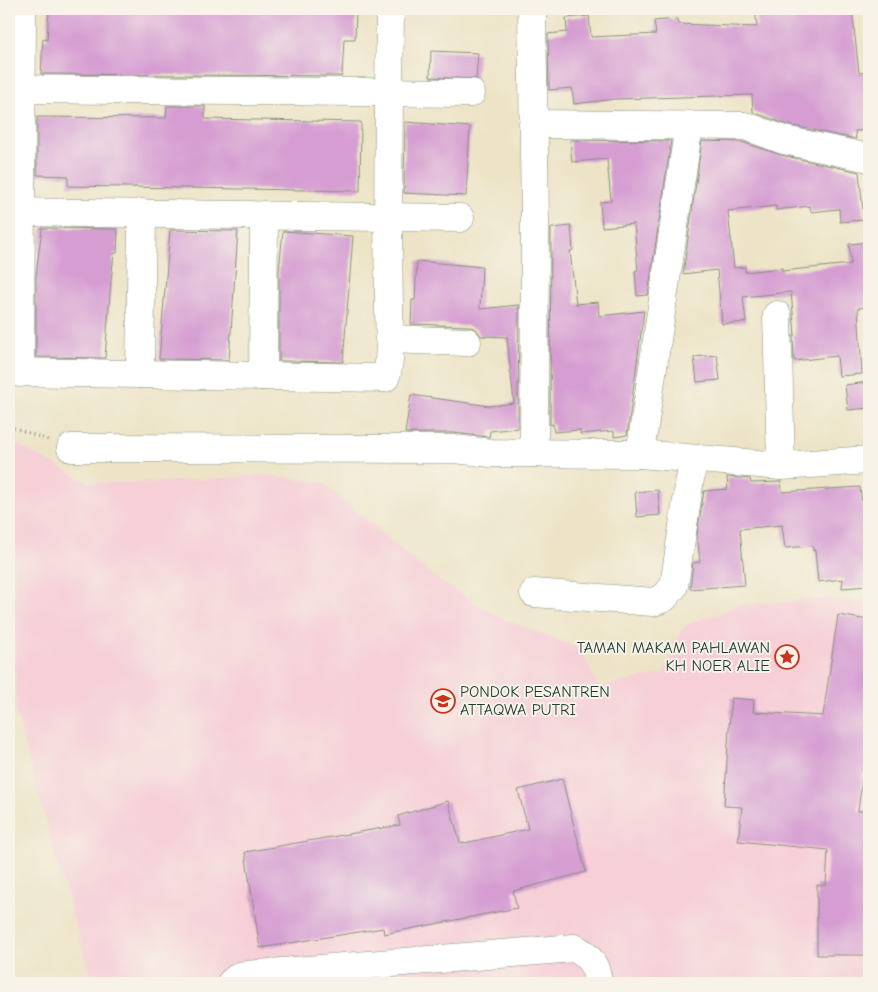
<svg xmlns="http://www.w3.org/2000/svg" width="878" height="992" font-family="'Comic Neue',sans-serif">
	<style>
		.built { fill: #f6cfd7 }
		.building { fill: #d59dd2 }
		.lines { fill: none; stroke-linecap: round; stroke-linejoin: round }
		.minor-casing { stroke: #86907e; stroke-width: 29 }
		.path { stroke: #86907e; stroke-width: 3; stroke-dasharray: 1 4; stroke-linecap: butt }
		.minor { stroke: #fff; stroke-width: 28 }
		.labels { text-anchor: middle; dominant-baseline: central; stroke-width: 4; stroke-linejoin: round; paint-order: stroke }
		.poi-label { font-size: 16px; fill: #1f3d34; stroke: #f7f3e8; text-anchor: end }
	</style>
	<rect width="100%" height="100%" fill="#f7f3e8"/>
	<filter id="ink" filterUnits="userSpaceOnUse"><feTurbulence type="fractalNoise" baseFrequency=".02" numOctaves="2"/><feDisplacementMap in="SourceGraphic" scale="10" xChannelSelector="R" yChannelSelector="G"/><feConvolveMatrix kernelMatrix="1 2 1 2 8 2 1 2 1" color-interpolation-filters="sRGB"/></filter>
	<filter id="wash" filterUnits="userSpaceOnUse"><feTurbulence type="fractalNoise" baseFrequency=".0096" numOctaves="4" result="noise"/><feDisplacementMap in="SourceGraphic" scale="20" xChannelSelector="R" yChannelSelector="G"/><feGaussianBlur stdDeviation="1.12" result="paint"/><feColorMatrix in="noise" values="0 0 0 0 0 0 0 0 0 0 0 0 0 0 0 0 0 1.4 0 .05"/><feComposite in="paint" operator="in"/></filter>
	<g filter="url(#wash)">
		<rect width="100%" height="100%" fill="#ede4c7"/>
		<!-- built -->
		<path class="built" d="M13,443L90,483L164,482L262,475L322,482L438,580L501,618L579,648L599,687L663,674L684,626L743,604L828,599L869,603V983H94L73,918L16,714Z"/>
		<g id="blocks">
			<!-- building -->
			<g class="building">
				<path d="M49,9H356L355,39H344L342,76L41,74L43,39L47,40Z"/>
				<path d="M755,9H852L859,73L869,72V130L855,131L856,139L788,125L753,112L752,95L615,99L574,104L572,88L549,90L548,34L567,32L566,18L589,16L591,37L656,34L654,21L677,19L678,24L757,27Z"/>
				<path d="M431,51L478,53L476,79L430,77Z"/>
				<path d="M167,106H205V119L361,122L360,191L68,186V176L37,175V117L166,118Z"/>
				<path d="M405,122L470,127L466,196L404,193Z"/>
				<path d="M570,140L671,141L648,295L637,296L635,271L638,270L634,224L602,227L600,202L611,201L607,159L572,162Z"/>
				<path d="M702,141L742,142L781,155L859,172L864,220L840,222L839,209L811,212L810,206L776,210V206L728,211L734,268L745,267V272L782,268V271L851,264L849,244L869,242V307L858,308L862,374L839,376L837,356L794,361L793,335H795L791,292L743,297L746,322L722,324L717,270L683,274Z"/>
				<path d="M571,226L573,250L570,251L576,304L598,302L599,316L644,311L627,435L614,437V431L580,434V430L554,432L553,424L550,425L551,228Z"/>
				<path d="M42,228L118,229L117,253H114L111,281L105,358L36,357V275Z"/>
				<path d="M170,230L238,231L229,360L159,359Z"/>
				<path d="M283,231L353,236L343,362L279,361V271Z"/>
				<path d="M417,261L482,267L480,309L519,305L518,428L490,431L489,437L454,433H405L411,395L490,406L514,403L507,337L481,336L476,329L468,326L411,324L412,300H415Z"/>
				<path d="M717,355L720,380L697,382L694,357Z"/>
				<path d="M868,382L869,408L848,410L845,385Z"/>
				<path d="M727,477L750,479L751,483L781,482L782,492L860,487L865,529H869V586L842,588L843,579L818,582L815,550L813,551V546L785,548L782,525L740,529L745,585L690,589L693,563L700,562L697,535L704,491L728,489Z"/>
				<path d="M658,490L660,515L637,517L635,492Z"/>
				<path d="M838,615L869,620V773H863L858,811H869V955H817V885H826L828,850L738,841L742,807L724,806L731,698L754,700L753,712L823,716Z"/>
				<path d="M562,779L586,872L513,891L517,908L384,934L383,928L260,948L245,852L400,825L398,816L448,801L460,842L465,843L528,829L518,790Z"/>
			</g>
		</g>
	</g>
	<g filter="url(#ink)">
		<use href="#blocks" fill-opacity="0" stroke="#86907e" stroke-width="1"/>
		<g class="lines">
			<!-- minor casing -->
			<g class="minor-casing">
				<g id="minor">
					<path d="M532,9L535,222L534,453"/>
					<path d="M9,89L471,93"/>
					<path d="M533,124L745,126L784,140L869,158"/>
					<path d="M9,212L460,218"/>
					<path d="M777,315L781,466"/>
					<path d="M389,339L467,342"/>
					<path d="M9,372L385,378C392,367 389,321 389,306C387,207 389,108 390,9"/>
					<path d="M20,373L22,9"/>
					<path d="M140,374L142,213"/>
					<path d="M263,376L264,215"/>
					<path d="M71,448L454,449L491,453L640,454L781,466L869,460"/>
					<path d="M640,454L689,125"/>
					<path d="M534,593L653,602L664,598L674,586L693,459"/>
					<path d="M231,983L239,976L246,975L574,948C589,955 597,966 598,983"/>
				</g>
			</g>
			<!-- path -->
			<path class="path" d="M9,426L48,440"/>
			<!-- minor -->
			<use href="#minor" class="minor"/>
		</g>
	</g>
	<!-- icons -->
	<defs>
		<g id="sight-ring" transform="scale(1.25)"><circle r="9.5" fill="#f7f3e8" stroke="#c8321e" stroke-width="1.5"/><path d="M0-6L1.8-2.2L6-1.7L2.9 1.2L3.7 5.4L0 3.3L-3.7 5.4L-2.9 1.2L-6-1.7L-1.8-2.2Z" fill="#c8321e"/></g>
		<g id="school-ring" transform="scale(1.25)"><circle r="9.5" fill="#f7f3e8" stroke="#c8321e" stroke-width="1.5"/><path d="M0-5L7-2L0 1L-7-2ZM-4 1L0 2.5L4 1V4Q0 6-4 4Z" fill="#c8321e"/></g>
	</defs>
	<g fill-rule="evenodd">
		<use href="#sight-ring" x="787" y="657"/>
		<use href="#school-ring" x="443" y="701"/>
	</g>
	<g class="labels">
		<!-- poi labels -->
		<g class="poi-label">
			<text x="770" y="648">TAMAN MAKAM PAHLAWAN<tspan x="770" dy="18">KH NOER ALIE</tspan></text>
			<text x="460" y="692" text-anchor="start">PONDOK PESANTREN<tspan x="460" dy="18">ATTAQWA PUTRI</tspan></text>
		</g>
	</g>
	<!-- margin -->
	<rect width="878" height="992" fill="none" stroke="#f7f3e8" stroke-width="30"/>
</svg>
